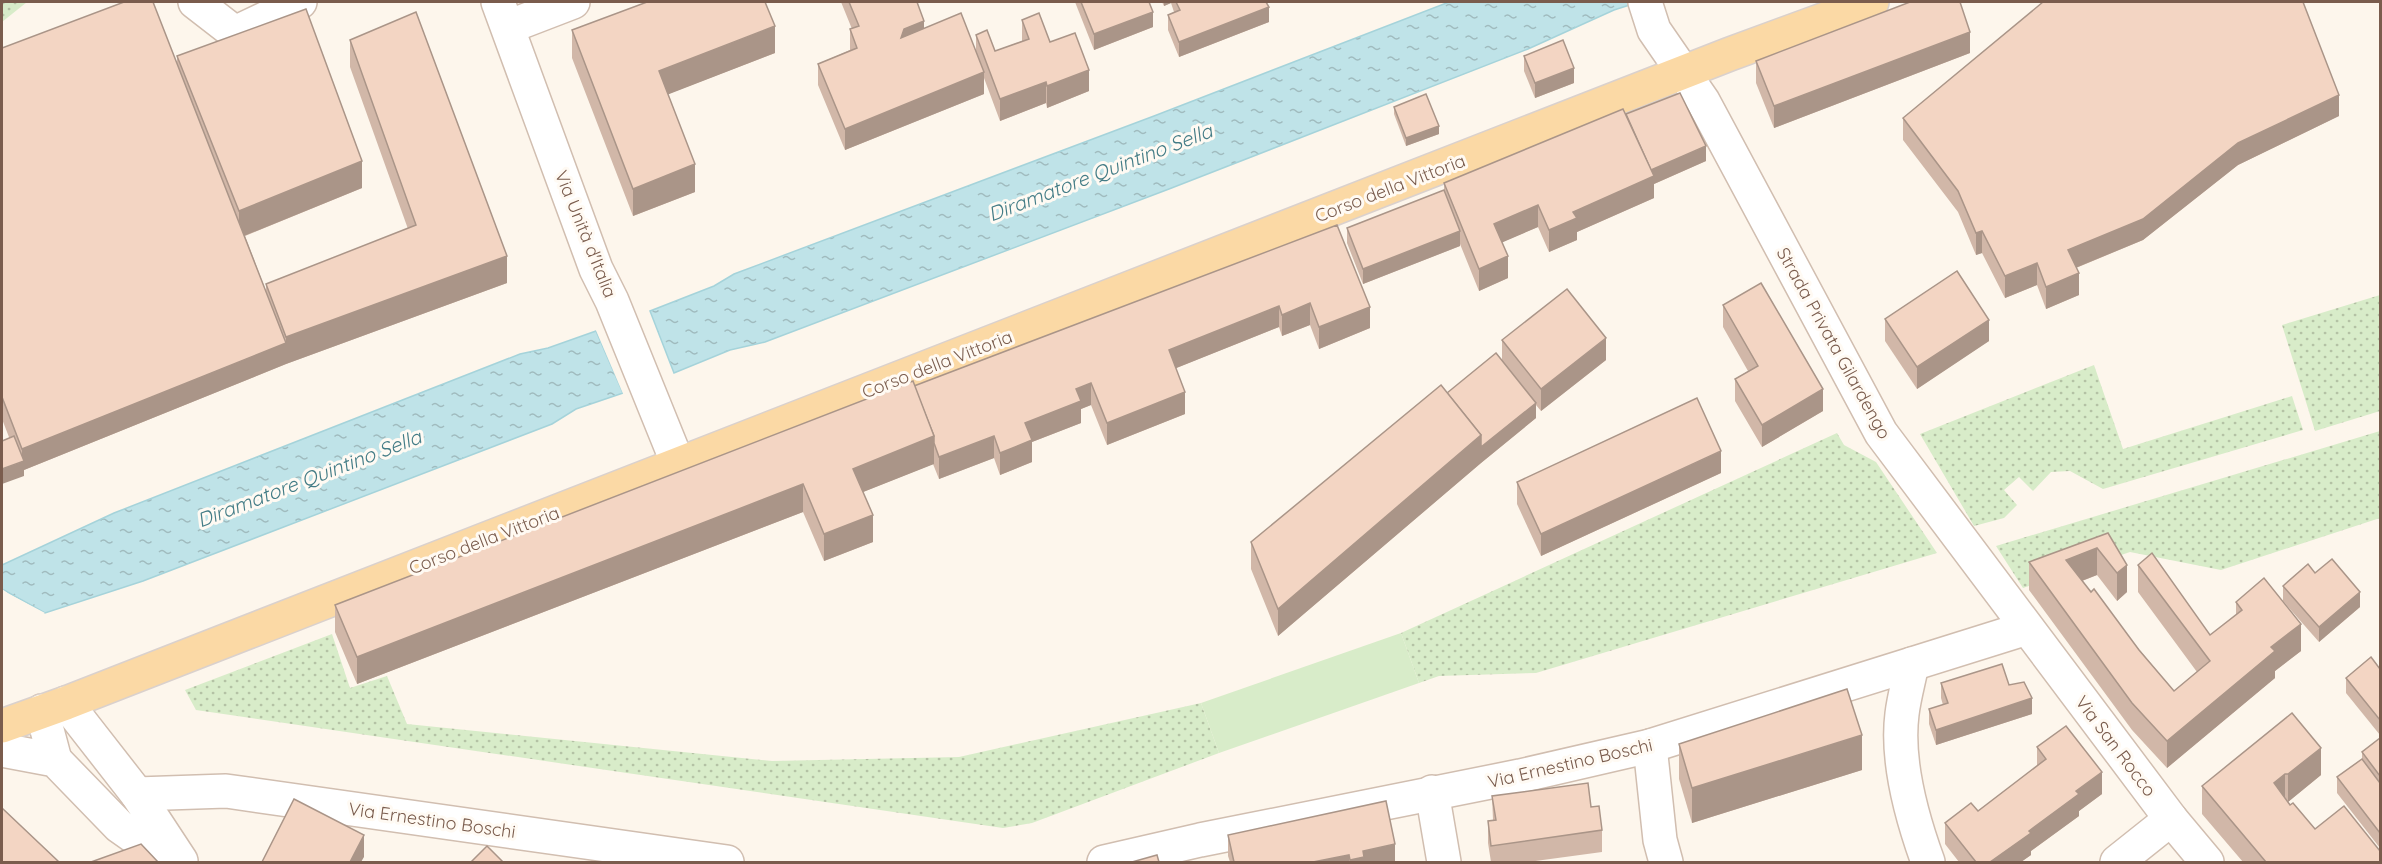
<svg xmlns="http://www.w3.org/2000/svg" width="2382" height="864" font-family="Quicksand,sans-serif">
	<style>
		.grass { fill: url(#grass-dots) }
		.green { fill: #d8ecc9 }
		.water { fill: url(#water-ripples); stroke: #a5d3da; stroke-width: 1.5 }
		.pier { fill: #fdf6ec }
		.lines { fill: none; stroke-linecap: round; stroke-linejoin: round }
		.minor-casing { stroke: #d1beb0; stroke-width: 36 }
		.major-casing { stroke: #dad1cd; stroke-width: 36 }
		.minor { stroke: #fff; stroke-width: 33 }
		.major { stroke: #fbd9a5; stroke-width: 33 }
		.wall { fill: #d1b7a8 }
		.shaded-wall { fill: #aa9588 }
		.building { fill: #f3d5c3; stroke: #aa9588; stroke-width: 1.5 }
		.labels { text-anchor: middle; dominant-baseline: central; stroke-width: 6; stroke-linejoin: round; paint-order: stroke }
		.street-label { font-size: 18px; fill: #7a5c4d; stroke: #fffaf3 }
		.water-label { font-size: 20px; font-style: italic; fill: #437c86; stroke: #fffaf3 }
	</style>
	<defs>
		<pattern id="grass-dots" width="8" height="8" patternUnits="userSpaceOnUse" patternTransform="scale(1.5)"><rect width="8" height="8" fill="#d8ecc9"/><path d="M2 2h.1M6 6h.1" fill="none" stroke="#b4c2a5" stroke-width="1.8" stroke-linecap="round"/></pattern>
		<pattern id="water-ripples" width="26" height="14" patternUnits="userSpaceOnUse" patternTransform="scale(1.5)"><rect width="26" height="14" fill="#bfe3e8"/><path d="M2 4q2-2 4 0t4 0M15 11q2-2 4 0t4 0" fill="none" stroke="#a0bbbe"/></pattern>
	</defs>
	<rect width="100%" height="100%" fill="#fdf6ec"/>
	<!-- grass -->
	<g class="grass">
		<path d="M2,2H27L2,22Z"/>
		<path d="M2380,295V411L2315,431L2282,325Z"/>
		<path d="M2094,365L2123,449L2292,396L2303,430L2103,489L2070,471L2051,472L2033,491L2019,477L2004,490L2017,505L2004,518L1974,526L1920,434Z"/>
		<path d="M2380,431V518L2221,570L2130,552L2023,588L1996,546Z"/>
		<path d="M1837,433L1844,445L1876,462L1937,553L1536,673L1439,676L1419,683L1401,633Z"/>
		<path d="M332,634L350,688L387,676L407,724L772,761L959,757L1201,703L1219,753L1032,823L1003,828L196,710L185,690Z"/>
	</g>
	<!-- green -->
	<path class="green" d="M1401,633L1419,683L1219,753L1201,703Z"/>
	<!-- water -->
	<g class="water">
		<path d="M1449,2H1639L1614,10L1528,49L1169,189L765,342L730,350L674,373L650,311L714,286L734,274L1154,116Z"/>
		<path d="M596,331L623,393L576,409L552,424L143,581L45,613L2,589V565L114,513L520,354L548,348Z"/>
	</g>
	<!-- pier -->
	<g class="pier">
		<path d="M595,328L598,329L613,362L625,392L624,396Z"/>
		<path d="M2,589L9,594L45,613L41,614L8,596L2,593Z"/>
	</g>
	<g class="lines">
		<!-- minor casing -->
		<g class="minor-casing">
			<g id="minor">
				<path d="M195,2L235,33L300,2"/>
				<path d="M498,2L596,269L612,301L678,464"/>
				<path d="M1645,2L1654,30L1703,101L1881,433L2171,819L2207,862"/>
				<path d="M508,27L573,2"/>
				<path d="M1912,664C1909,680 1904,697 1902,714C1896,761 1912,818 1928,862"/>
				<path d="M66,703L137,794L181,861"/>
				<path d="M42,711L55,760"/>
				<path d="M1650,746L1660,840L1666,862"/>
				<path d="M2,750L55,760L119,826L170,862"/>
				<path d="M1432,792L1444,862"/>
				<path d="M137,794L226,791L727,862"/>
				<path d="M1104,862L1200,840L1520,776L1650,746L2027,628"/>
				<path d="M2117,862L2171,819"/>
			</g>
		</g>
		<!-- major casing -->
		<g class="major-casing">
			<path id="major" d="M2,726L66,703L1730,54L1872,2"/>
		</g>
		<!-- minor -->
		<use href="#minor" class="minor"/>
		<!-- major -->
		<use href="#major" class="major"/>
	</g>
	<!-- wall -->
	<g class="wall">
		<path d="M841,2H917L924,28L976,51V35L995,51L1022,41V20L1050,42L1089,91L1047,108L1046,103L1000,121L984,78V94L845,150L818,85V64L850,50V29H852Z"/>
		<path d="M1075,2H1149L1153,27L1094,50Z"/>
		<path d="M1162,2H1266L1269,22L1179,57L1168,30V15L1174,12L1171,3L1164,6Z"/>
		<path d="M572,30L775,53L668,94L695,192L633,216L572,58Z"/>
		<path d="M350,40L507,283L286,364L24,470V476L2,419V48L177,64V56L362,188L245,236L266,291V284L408,229L350,67Z"/>
		<path d="M1970,53L1774,128L1756,83V61Z"/>
		<path d="M1524,56L1574,83L1535,98L1524,71Z"/>
		<path d="M1394,107L1439,134L1406,146L1394,114Z"/>
		<path d="M1626,114L1706,161L1654,184V198L1577,232V240L1549,252L1538,227L1502,242L1508,278L1479,291L1460,244V246L1363,284L1347,243V228L1444,190V183Z"/>
		<path d="M2339,116L2238,165L2143,240L2076,268L2079,295L2046,309L2037,285L2005,298L1982,253L1976,255L1958,212L1903,140V118Z"/>
		<path d="M1337,225L1370,328L1319,349L1310,325L1282,336L1279,327L1176,368L1185,414L1107,445L1091,405L1081,409V423L1032,442V462L1000,475L994,458L939,479L933,464L863,492L873,542L824,561L803,512L357,684L335,632V605L914,386Z"/>
		<path d="M1723,305L1823,411L1762,447L1735,401V379L1748,371L1723,327Z"/>
		<path d="M1885,319L1989,341L1917,389L1885,341Z"/>
		<path d="M1502,340L1606,360L1541,411L1536,405V418L1481,463L1278,636L1251,569V542L1447,393L1502,361Z"/>
		<path d="M1721,473L1541,556L1517,504V482Z"/>
		<path d="M2108,533L2127,592L2117,601L2097,575L2082,581L2174,691L2197,672L2138,592V565L2210,635L2236,615V602L2301,651L2275,671V678L2167,768L2132,730L2029,590V562Z"/>
		<path d="M2315,573L2360,607L2319,642L2283,601V586Z"/>
		<path d="M2380,669V735L2346,693V678Z"/>
		<path d="M1941,683L2009,685L2032,714L1936,745L1929,724V709L1943,705L1941,698Z"/>
		<path d="M2380,738V848L2337,793V777L2362,759V752Z"/>
		<path d="M1679,744L1862,770L1692,823L1679,779Z"/>
		<path d="M2037,747L2102,794L2079,811V816L2031,851V855L2021,862H1959L1945,844V823L1978,811L2037,766Z"/>
		<path d="M2321,748V775L2288,802L2287,801L2315,829L2380,862H2243L2202,814V786Z"/>
		<path d="M1492,796L1591,807L1602,830V852L1528,862H1491L1488,843V821L1493,820Z"/>
		<path d="M1228,835L1395,862H1230L1228,856Z"/>
	</g>
	<!-- shaded-wall -->
	<g class="shaded-wall">
		<path d="M1164,2H1171V3L1164,6Z"/>
		<path d="M1269,7V22L1179,57V42Z"/>
		<path d="M1153,12V27L1094,50V34Z"/>
		<path d="M924,21V43L901,38L904,29Z"/>
		<path d="M775,26V53L659,98V71Z"/>
		<path d="M1970,32V53L1774,128V106Z"/>
		<path d="M1574,68V83L1535,98V83Z"/>
		<path d="M1089,70V91L1047,108V86Z"/>
		<path d="M984,72V94L845,150V129Z"/>
		<path d="M1046,82V103L1000,121V99Z"/>
		<path d="M2339,95V116L2238,165L2143,240L2068,271V250L2238,143Z"/>
		<path d="M1439,126V134L1406,146V138Z"/>
		<path d="M1706,146V161L1654,184V198L1577,232V240L1549,252V230L1573,212L1648,171Z"/>
		<path d="M362,161V188L239,238V211Z"/>
		<path d="M695,164V192L633,216V189Z"/>
		<path d="M1538,205V227L1494,246V224Z"/>
		<path d="M1460,231V246L1363,284V269Z"/>
		<path d="M1982,231V253L1976,255V233Z"/>
		<path d="M507,256V283L286,364L24,470V476L2,484V469L22,462V449L286,343V337Z"/>
		<path d="M1508,256V278L1479,291V269Z"/>
		<path d="M2037,263V285L2005,298V276Z"/>
		<path d="M2079,273V295L2046,309V287Z"/>
		<path d="M1310,303V325L1282,336V315Z"/>
		<path d="M1279,306V327L1169,371V350Z"/>
		<path d="M1370,307V328L1319,349V327Z"/>
		<path d="M1989,320V341L1917,389V367Z"/>
		<path d="M1606,338V360L1541,411V389Z"/>
		<path d="M1091,383V405L1081,409V423L1032,442V462L1000,475V453L1025,423L1076,389Z"/>
		<path d="M1823,389V411L1762,447V425Z"/>
		<path d="M1185,392V414L1107,445V423Z"/>
		<path d="M1536,403V418L1481,463L1278,636V609L1481,435Z"/>
		<path d="M934,436V464L853,496V469Z"/>
		<path d="M994,436V458L939,479V457Z"/>
		<path d="M1721,451V473L1541,556V534Z"/>
		<path d="M803,484V512L357,684V657Z"/>
		<path d="M873,515V542L824,561V534Z"/>
		<path d="M2097,548V575L2066,587V560Z"/>
		<path d="M2127,565V592L2117,601V573Z"/>
		<path d="M2360,592V607L2319,642V627Z"/>
		<path d="M2301,624V651L2275,671V678L2167,768V741L2271,647Z"/>
		<path d="M2032,698V714L1936,745V730Z"/>
		<path d="M1862,735V770L1692,823V788Z"/>
		<path d="M2321,748V775L2288,802V774Z"/>
		<path d="M2102,772V794L2079,811V816L2031,851V855L2021,862H1990L2076,791Z"/>
		<path d="M2285,774V801L2274,783Z"/>
		<path d="M364,835V857L361,862H350Z"/>
		<path d="M1395,844V862H1350V860L1363,851Z"/>
		<path d="M1349,855V862H1313Z"/>
	</g>
	<!-- building -->
	<g class="building">
		<path d="M124,2H153L286,343L22,449L2,397V48Z"/>
		<path d="M647,2H765L775,26L659,71L695,164L633,189L572,30Z"/>
		<path d="M849,2H917L924,21L904,29L901,38L961,13L984,72L845,129L818,64L857,48L850,29L859,26Z"/>
		<path d="M1081,2H1149L1153,12L1094,34Z"/>
		<path d="M1176,2H1266L1269,7L1179,42L1168,15L1180,10Z"/>
		<path d="M1910,2H1960L1970,32L1774,106L1756,61Z"/>
		<path d="M2043,2H2303L2339,95L2238,143L2143,219L2068,250L2079,273L2046,287L2037,263L2005,276L1982,231L1976,233L1958,191L1903,118Z"/>
		<path d="M306,9L362,161L239,211L177,56Z"/>
		<path d="M416,12L507,256L286,337L266,284L416,225L350,40Z"/>
		<path d="M1039,13L1050,42L1075,33L1089,70L1047,86L1046,82L1000,99L976,35L987,30L995,51L1029,39L1022,20Z"/>
		<path d="M1563,40L1574,68L1535,83L1524,56Z"/>
		<path d="M1680,93L1706,146L1651,170L1626,114Z"/>
		<path d="M1426,94L1439,126L1406,138L1394,107Z"/>
		<path d="M1623,109L1654,176L1573,212L1577,218L1549,230L1538,205L1494,224L1508,256L1479,269L1444,183Z"/>
		<path d="M1444,190L1460,231L1363,269L1347,228Z"/>
		<path d="M1337,225L1370,307L1319,327L1310,303L1282,315L1279,306L1169,350L1185,392L1107,423L1091,383L1076,389L1081,401L1025,423L1032,440L1000,453L994,436L939,457L934,443V436L914,386Z"/>
		<path d="M1957,271L1989,320L1917,367L1885,319Z"/>
		<path d="M1761,283L1823,389L1762,425L1735,379L1758,366L1723,305Z"/>
		<path d="M1567,289L1606,338L1541,389L1502,340Z"/>
		<path d="M1496,353L1536,403L1481,447V435L1447,393Z"/>
		<path d="M913,381L934,436L853,469L873,515L824,534L803,484L357,657L335,605Z"/>
		<path d="M1441,385L1481,435L1278,609L1251,542Z"/>
		<path d="M1697,398L1721,451L1541,534L1517,482Z"/>
		<path d="M14,436L24,461L2,469V441Z"/>
		<path d="M2108,533L2127,565L2117,573L2097,548L2066,560L2091,592L2094,589L2139,650L2174,691L2210,661L2138,565L2152,553L2210,635L2242,610L2236,602L2264,578L2301,624L2271,647L2275,651L2167,741L2132,703L2029,562Z"/>
		<path d="M2332,559L2360,592L2319,627L2283,586L2308,564L2315,573Z"/>
		<path d="M2371,657L2380,669V720L2346,678Z"/>
		<path d="M2002,664L2009,685L2024,682L2032,698L1936,730L1929,709L1948,703L1941,683Z"/>
		<path d="M1847,689L1862,735L1692,788L1679,744Z"/>
		<path d="M2292,713L2321,748L2288,774H2285L2274,783L2290,805L2293,803L2315,829L2344,806L2380,851V862H2266L2202,786Z"/>
		<path d="M2066,726L2102,772L2076,791L2079,794L2029,831L2031,833L1990,862H1976L1945,823L1971,803L1978,811L2046,759L2037,747Z"/>
		<path d="M2380,738V776L2362,752Z"/>
		<path d="M2362,759L2380,783V833L2337,777Z"/>
		<path d="M1588,783L1591,807L1599,806L1602,830L1491,846L1488,821L1496,820L1492,796Z"/>
		<path d="M294,799L364,835L350,862H262Z"/>
		<path d="M1386,801L1395,844L1363,851L1364,857L1350,860L1349,855L1313,862H1234L1228,835Z"/>
		<path d="M2,808L59,862H2Z"/>
		<path d="M141,844L158,862H91Z"/>
		<path d="M487,846L503,862H471Z"/>
		<path d="M1157,855L1159,862H1132Z"/>
	</g>
	<g class="labels">
		<!-- street labels -->
		<g class="street-label">
			<text transform="translate(1390 188) rotate(-21)">Corso della Vittoria</text>
			<text transform="translate(586 234) rotate(68)">Via Unità d'Italia</text>
			<text transform="translate(1834 343) rotate(61)">Strada Privata Gilardengo</text>
			<text transform="translate(937 364) rotate(-21)">Corso della Vittoria</text>
			<text transform="translate(484 540) rotate(-21)">Corso della Vittoria</text>
			<text transform="translate(2116 746) rotate(53)">Via San Rocco</text>
			<text transform="translate(1570 763) rotate(-13)">Via Ernestino Boschi</text>
			<text transform="translate(432 820) rotate(8)">Via Ernestino Boschi</text>
		</g>
		<!-- water labels -->
		<g class="water-label">
			<text transform="translate(1100 172) rotate(-21)">Diramatore Quintino Sella</text>
			<text transform="translate(309 478) rotate(-21)">Diramatore Quintino Sella</text>
		</g>
	</g>
	<!-- border -->
	<rect width="2382" height="864" fill="none" stroke="#7a5c4d" stroke-width="6"/>
</svg>
